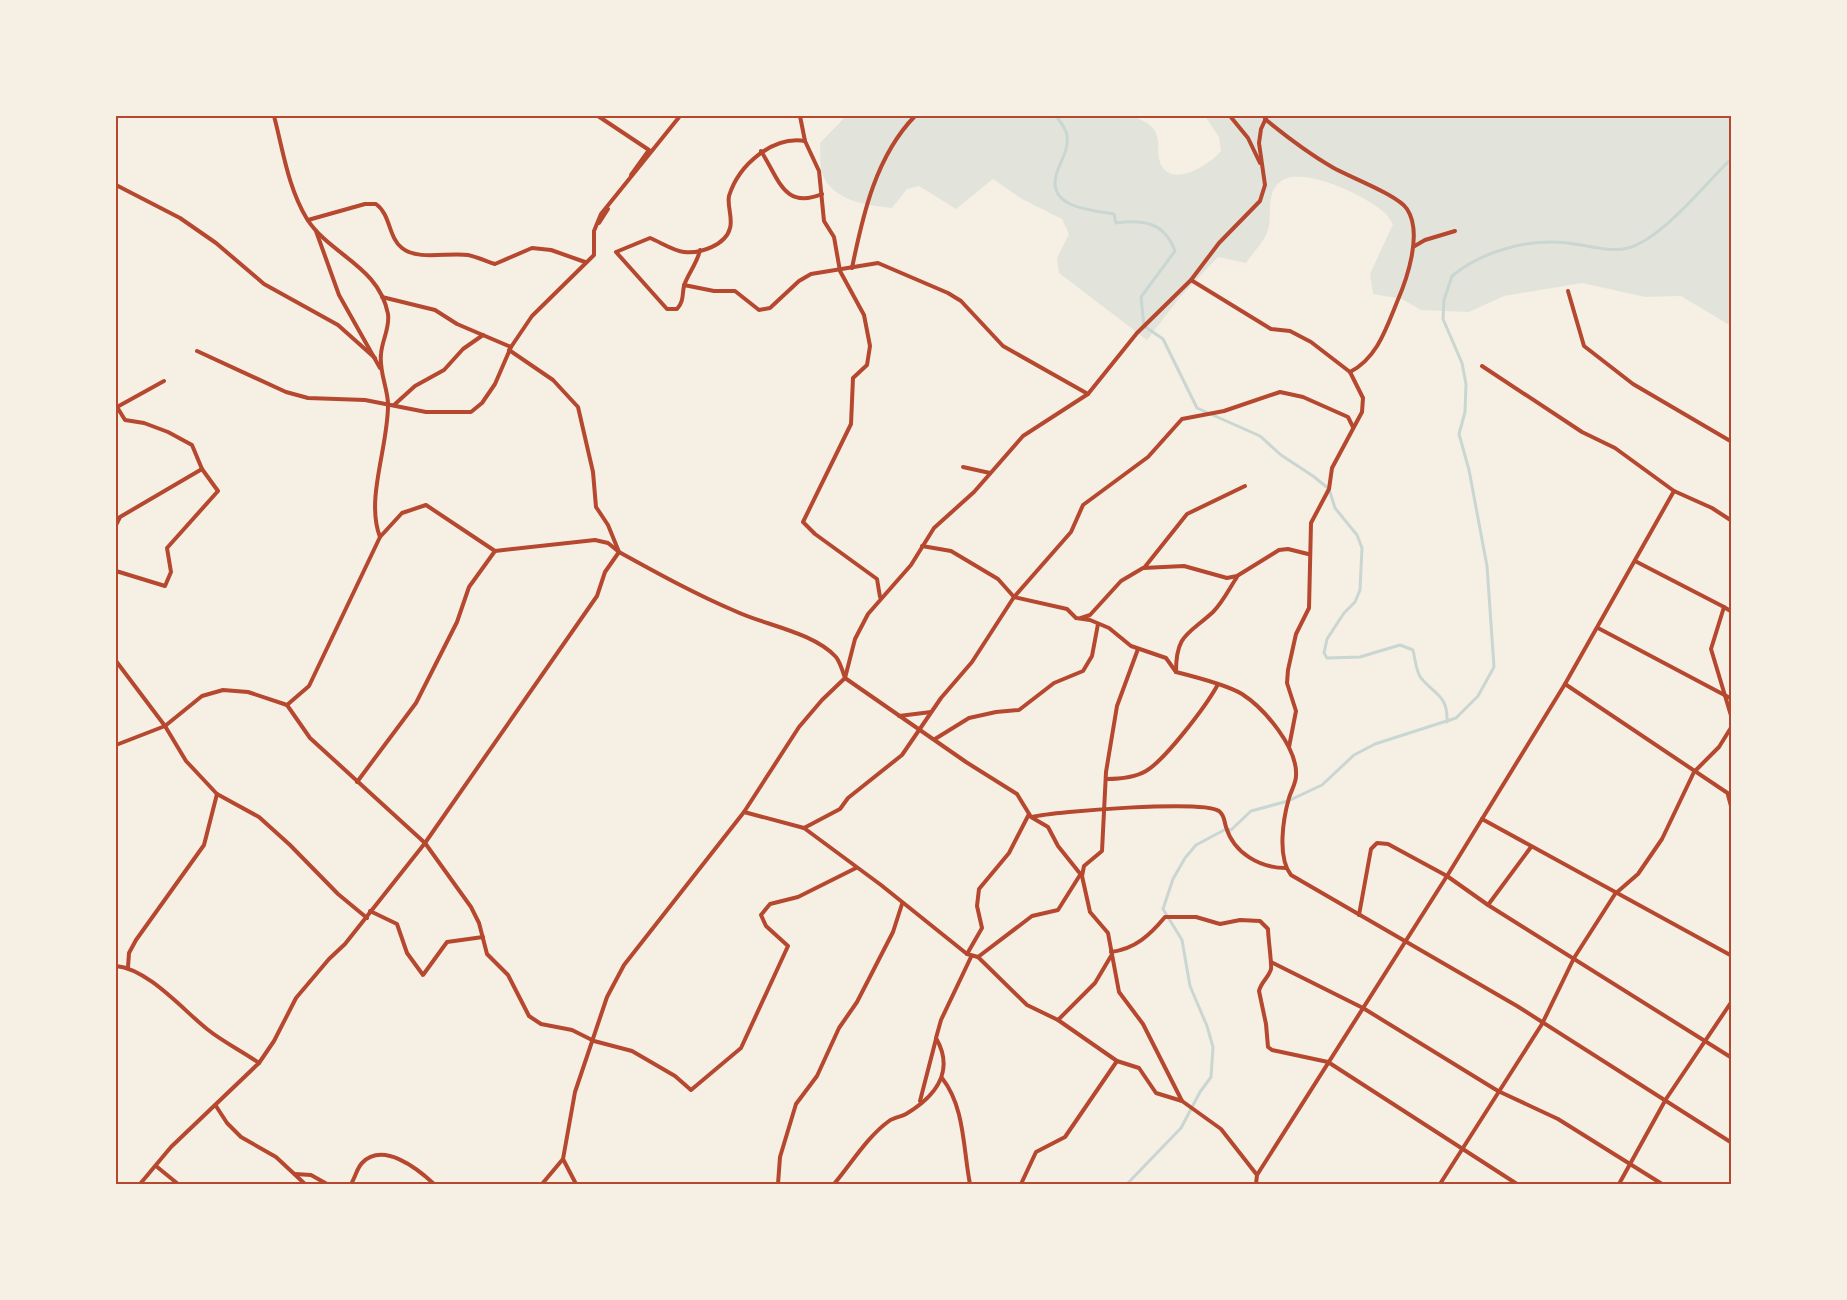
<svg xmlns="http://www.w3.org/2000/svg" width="1847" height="1300" font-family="'Roboto Condensed',sans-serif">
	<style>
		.green { fill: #e2e4dc }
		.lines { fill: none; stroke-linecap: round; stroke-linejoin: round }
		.stream { stroke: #c9d6d2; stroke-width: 3 }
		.minor { stroke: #b5482f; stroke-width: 4 }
		.neatline { fill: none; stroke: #b5482f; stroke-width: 2 }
	</style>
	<rect width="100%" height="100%" fill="#f6efe4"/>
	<!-- green -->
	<path class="green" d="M846,116H1132C1142,120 1154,124 1157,136C1160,146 1156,159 1163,168C1177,186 1211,163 1221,151L1219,137L1205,116H1731V326L1681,296L1645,297L1582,283L1504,296L1469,312L1421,310L1402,299L1373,294L1370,274L1393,224C1391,221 1388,216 1385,213C1368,197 1301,164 1280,182C1264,195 1274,217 1267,233C1262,244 1252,254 1246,263L1218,257L1180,297L1147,340L1059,273L1057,258L1069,234L1062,219L1022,199L993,179L956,209L919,186L907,189L892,208C866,205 832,201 822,173C819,164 821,152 820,143Z"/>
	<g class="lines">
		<!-- stream -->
		<g class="stream">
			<path d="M1056,116C1060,121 1067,130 1067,136C1069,151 1059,163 1056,176C1048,208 1092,210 1114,214L1116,223C1144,219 1165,223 1175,251L1141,297L1144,326L1163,339L1197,408L1260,436L1281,455L1313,476L1329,489L1335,508L1357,535L1362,548L1360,590L1355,602L1344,613L1327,639L1324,653L1327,658L1360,657L1400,645L1413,650C1415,658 1416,672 1421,678C1435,695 1448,695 1447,722"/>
			<path d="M1127,1184L1181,1128L1200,1092L1211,1077L1213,1047L1207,1026L1190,986L1182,940L1163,909L1173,879L1185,858L1196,845L1226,829L1231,830L1251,811L1288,801L1322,785L1354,755L1375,744L1456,718L1478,696L1494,667L1487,566L1469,470L1459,434L1465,412L1466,384L1462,363L1443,319L1444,300L1452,276C1482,251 1530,238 1568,243C1586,245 1611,253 1628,248C1663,238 1705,184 1732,158"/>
		</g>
		<!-- minor -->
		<g class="minor">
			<path d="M274,116C283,150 288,188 307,219C330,255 379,266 388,314C390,328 382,340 381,354C379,371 387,386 388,403C389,445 365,499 380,537L402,513L426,505L495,551L595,540L608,543L619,552C657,573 695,594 735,611C764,625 813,632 836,657C840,662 843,672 845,678L966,762L1017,794L1031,817L1048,827L1058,846L1082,876L1090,912L1108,933L1119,992L1143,1024L1182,1101L1221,1129L1257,1175"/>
			<path d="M598,116L649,150L631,175"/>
			<path d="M800,116L805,141L819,171L824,221L834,237L840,271L864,315L870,346L867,365L853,378L851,424L803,522L815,534L877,579L880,597"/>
			<path d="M1230,116L1248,138L1260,163"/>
			<path d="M1265,119C1287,137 1308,153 1332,167C1349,177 1398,195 1407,209C1423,233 1407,279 1397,302C1386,329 1377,358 1350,372"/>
			<path d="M761,151C779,179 784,210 822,194"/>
			<path d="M116,185L180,218L216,243L264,284L338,325L375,358"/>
			<path d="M308,220L365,204H376C391,215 388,237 402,248C418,261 449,252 468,255C477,257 486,261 495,264L532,248L551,250L585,262"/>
			<path d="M599,223L608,209"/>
			<path d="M316,231L339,295L380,368"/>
			<path d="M1413,247L1425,240L1455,231"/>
			<path d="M700,250C697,264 687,275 684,286C682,295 684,301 677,309H667L616,252L650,238C660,242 674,251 684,252C700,254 726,245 730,228C733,218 727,206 729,196C739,164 773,136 805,141"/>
			<path d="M852,268C863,214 876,156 915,116"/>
			<path d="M1191,280L1271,329L1290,331L1311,342L1350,372L1363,398L1362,412L1332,468L1329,489L1311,523L1309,608L1296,634L1288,670L1287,683L1296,711L1289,747"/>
			<path d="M684,285L714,291H735L759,310L770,308L799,281L811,274L878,263L948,293L961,301L1003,346L1088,394"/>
			<path d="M1568,291L1584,346L1633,384L1732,442"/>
			<path d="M382,297L435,310L457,324L511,347"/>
			<path d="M197,351L286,392L308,398L365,400L426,412H471L482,403L495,384L511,347L532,316L594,255V231L601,214L680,116"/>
			<path d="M1482,366L1582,432L1615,448L1674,491L1712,508L1732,521"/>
			<path d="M394,405L415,386L444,370L463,349L483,335"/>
			<path d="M963,467L990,473"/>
			<path d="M116,525L120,517L202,469"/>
			<path d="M922,546L951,551L998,579L1014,597L1067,609L1076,618L1090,620L1109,628L1131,646L1166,658L1176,672C1192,676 1229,686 1242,694C1265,709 1298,748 1296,776C1296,783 1291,791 1289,798C1283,819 1277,857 1291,875L1517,1006L1732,1143"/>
			<path d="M1635,561L1724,607L1711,649L1732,719"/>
			<path d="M1144,568L1187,514L1245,486"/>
			<path d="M116,571L165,586L171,572L167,548L218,491L202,469L192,445L168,432L144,423L125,420L117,407L164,381"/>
			<path d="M1724,607L1732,612"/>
			<path d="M1081,618L1090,615L1121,581L1143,568L1184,566L1227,578L1237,576L1279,550L1288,549L1308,554"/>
			<path d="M1598,628L1732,699"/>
			<path d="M116,661L165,726L186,761L217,794L259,817L290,845L338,894L367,918"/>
			<path d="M1176,672C1176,634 1188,635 1213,612C1223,602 1229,589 1237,577"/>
			<path d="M1565,684L1732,796"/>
			<path d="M287,705L310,738L425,843L471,907L479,923L487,954L508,975L529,1016L541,1024L572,1030L594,1041L632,1051L675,1076L691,1090L741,1048L788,946L766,926L761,915L770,904L798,897L856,868"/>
			<path d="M899,716L931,712"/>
			<path d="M935,739L969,718L996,712L1019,710L1054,683L1083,671L1092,656L1098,624"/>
			<path d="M116,745L165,726L202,696L223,690L248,692L287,705L309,686L380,537"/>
			<path d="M1106,779C1119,779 1134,778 1146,771C1165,760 1206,706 1217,686"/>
			<path d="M357,782L416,703L457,622L469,587L495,551"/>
			<path d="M1728,795L1732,810"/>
			<path d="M744,812L804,828L881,885L967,954L978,957L1027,1005L1058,1020L1117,1061L1139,1068L1156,1093L1182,1101"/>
			<path d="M1032,817C1056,811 1203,800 1219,811C1225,816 1224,821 1226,827C1234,854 1261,868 1286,868"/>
			<path d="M1482,819L1732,956"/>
			<path d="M804,828L840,809L848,798L902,755L941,698L972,662L1014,597L1071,532L1083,505L1148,457L1182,419L1224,411L1280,392L1303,397L1348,417L1353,427"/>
			<path d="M1082,876L1084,866L1102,851L1106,772L1117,706L1138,649"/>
			<path d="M1732,889V918"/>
			<path d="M1488,905L1531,847"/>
			<path d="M370,911L397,924L407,953L423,975L447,942L483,937"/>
			<path d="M1359,915L1371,849L1377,843L1388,844L1447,876L1488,905L1732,1058"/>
			<path d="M1111,952C1135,949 1150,935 1165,917H1196L1220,924L1240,920L1260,921L1268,929C1268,937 1272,965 1271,969C1269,977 1261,982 1259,991L1266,1024L1268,1047L1272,1050L1328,1062L1517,1184"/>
			<path d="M967,954L982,928L977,906L979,889L1009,853L1029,814"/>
			<path d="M978,957L1032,916L1058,910L1080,875"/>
			<path d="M1271,962L1363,1008L1498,1091L1558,1119L1662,1184"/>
			<path d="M116,966C148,969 182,1009 207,1029C223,1042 242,1051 259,1063"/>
			<path d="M128,967L129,953L136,940L204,845L217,794"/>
			<path d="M1058,1020L1095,983L1111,956"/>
			<path d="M942,1078C965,1107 963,1149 970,1184"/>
			<path d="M920,1101L936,1039"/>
			<path d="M216,1106L227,1123L241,1137L276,1157L305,1184"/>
			<path d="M563,1159L576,1184"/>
			<path d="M156,1166L178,1184"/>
			<path d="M295,1174L311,1175L327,1184"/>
			<path d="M140,1184L171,1147L259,1063L274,1041L296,998L329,959L345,944L425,843L597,596L605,572L619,552L608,525L596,507L593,472L578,407L553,380L509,350"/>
			<path d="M351,1184C355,1178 357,1168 362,1163C383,1141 418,1169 434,1184"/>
			<path d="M542,1184L563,1159L575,1092L607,997L624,965L744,812L799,727L822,700L845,678L855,639L868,614L911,565L934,528L974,492L1023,436L1088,394L1137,333L1191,280L1219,243L1260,201L1265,185L1259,143L1261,129L1267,116"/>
			<path d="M778,1184L780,1157L796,1104L817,1076L839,1028L857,1002L893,932L902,904"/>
			<path d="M834,1184C851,1164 867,1137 889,1121C894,1117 901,1117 906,1114C936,1096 955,1071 936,1038L941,1020L971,957"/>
			<path d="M1021,1184L1036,1152L1065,1137L1117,1061"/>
			<path d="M1256,1184L1257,1175L1447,876L1565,684L1674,491"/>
			<path d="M1440,1184L1542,1024L1574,958L1615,894L1638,874L1662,839L1694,772L1719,747L1732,726"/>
			<path d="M1619,1184L1666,1099L1732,1001"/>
		</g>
	</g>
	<!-- border -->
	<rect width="1847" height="1300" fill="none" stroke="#f6efe4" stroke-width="234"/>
	<rect x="117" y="117" width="1613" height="1066" class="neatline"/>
</svg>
